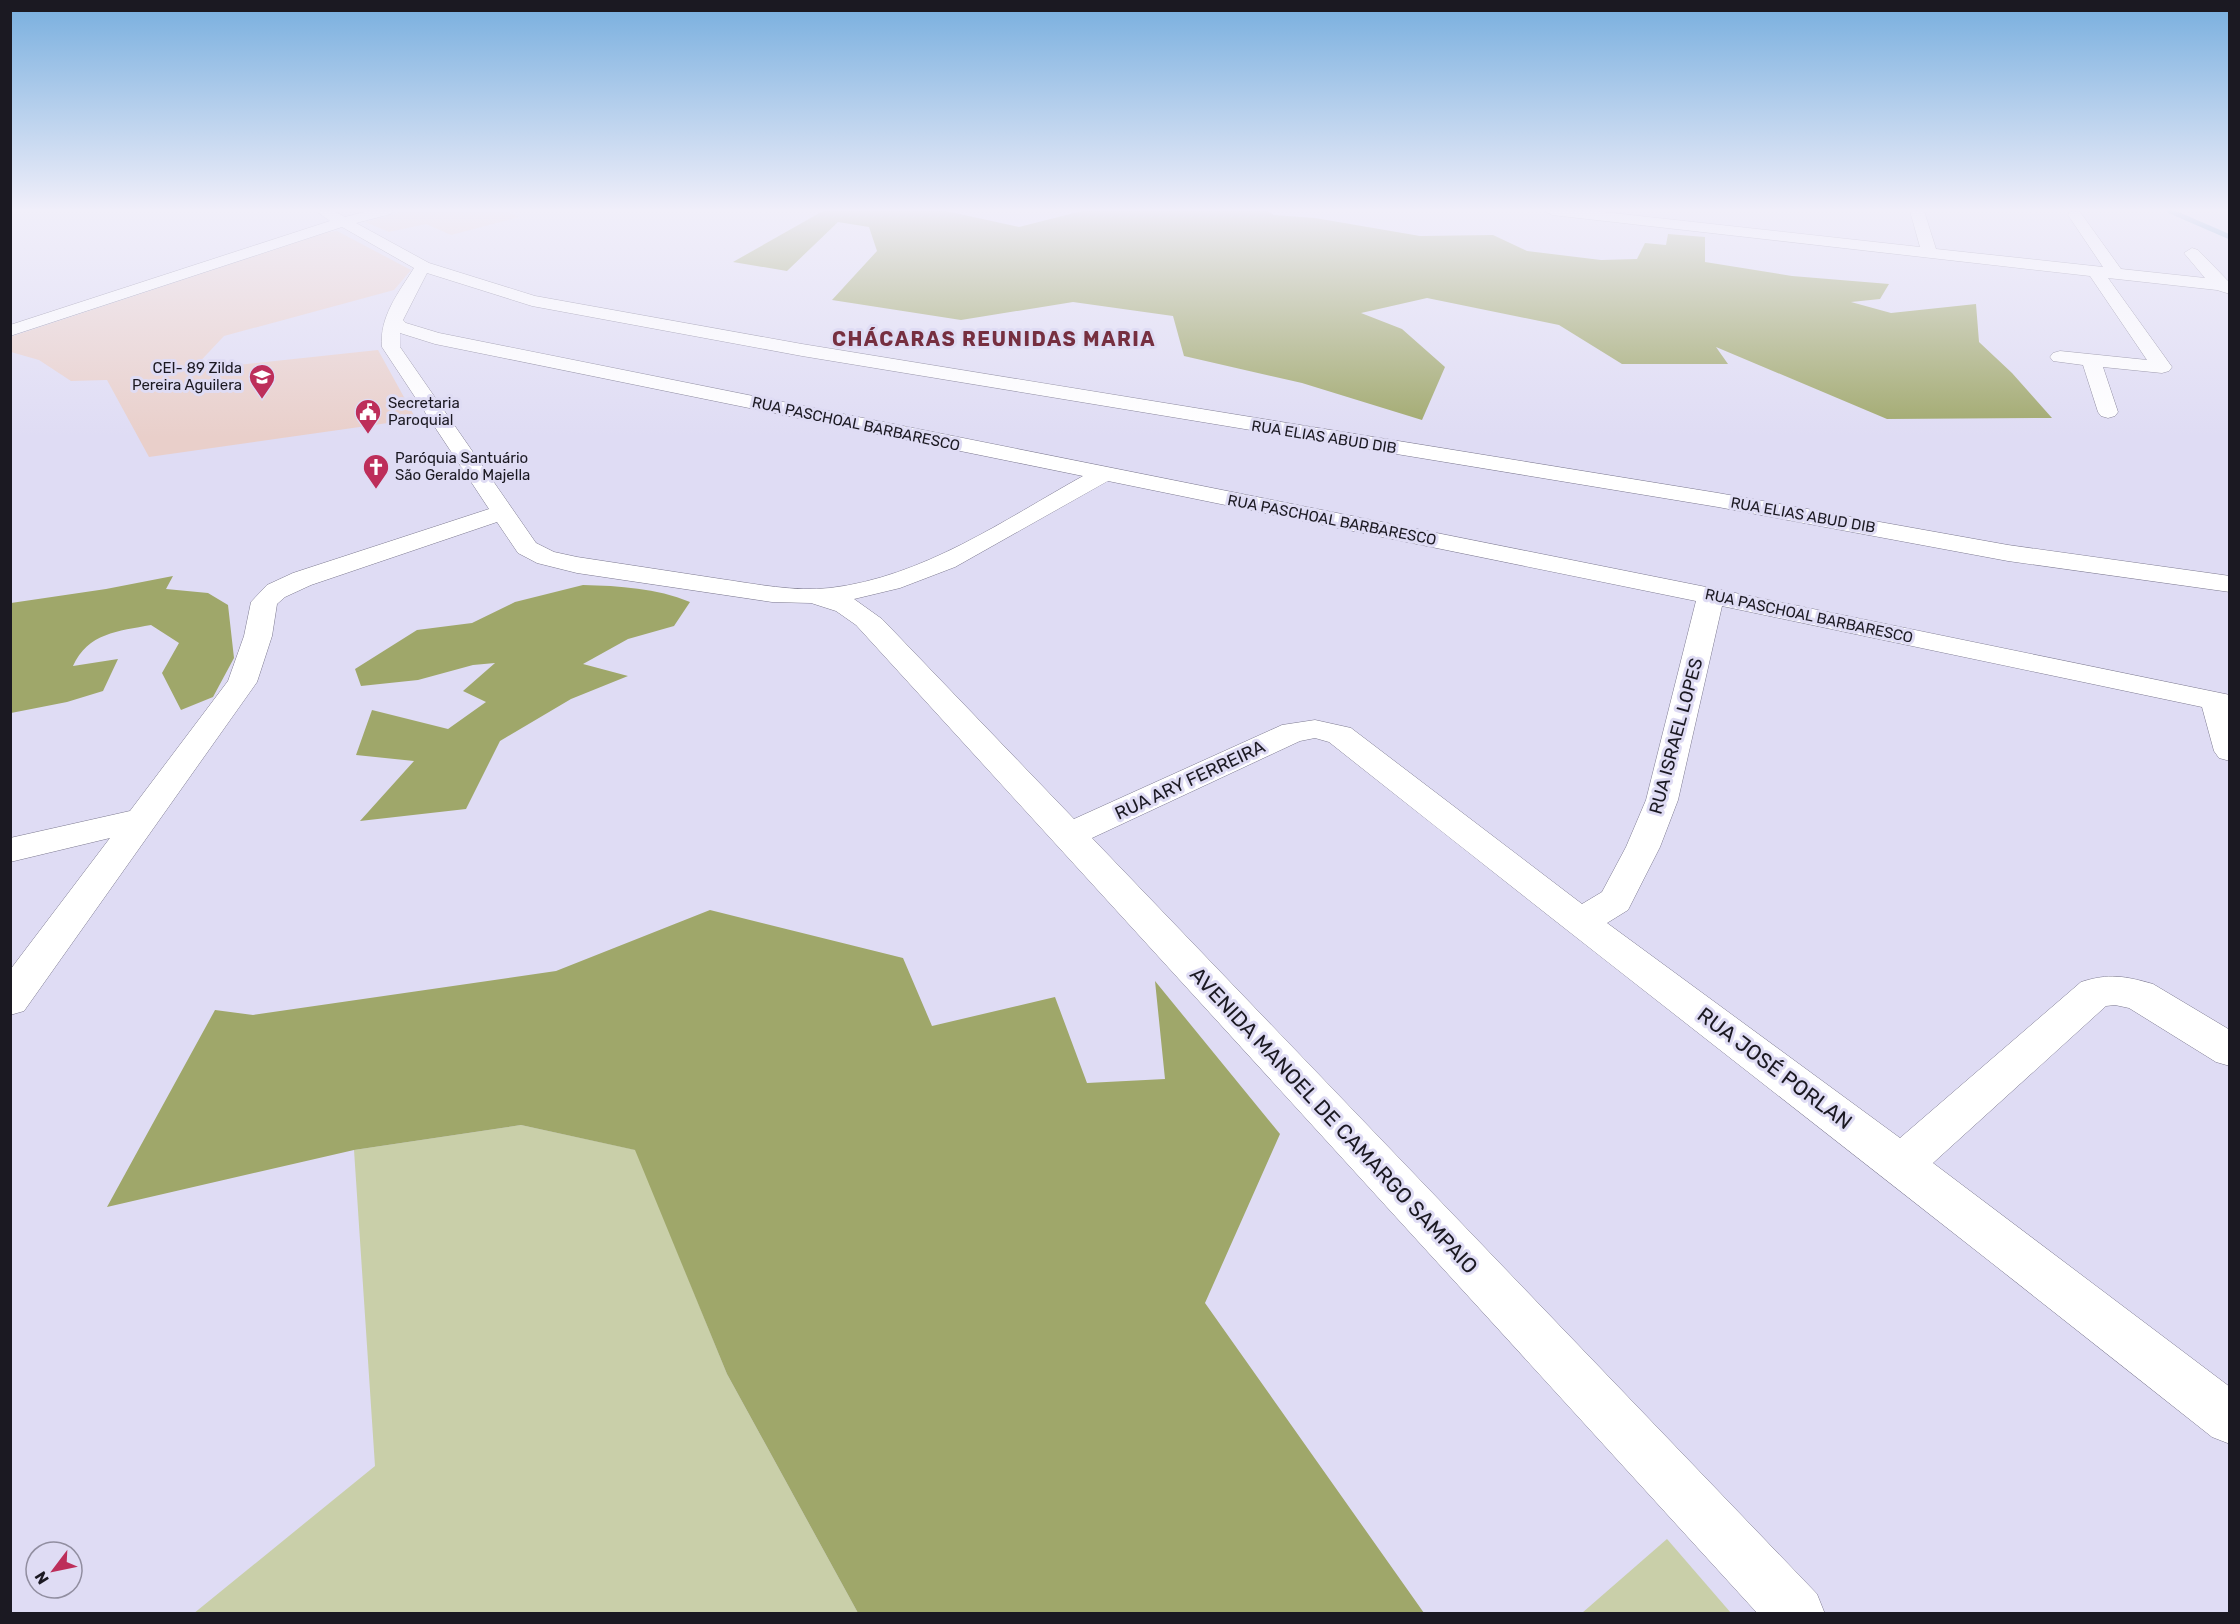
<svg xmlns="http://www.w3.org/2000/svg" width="2240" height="1624" font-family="Rubik,sans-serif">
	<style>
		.education { fill: #e9cfca }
		.green { fill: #c9cfa9 }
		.forest { fill: #9fa76a }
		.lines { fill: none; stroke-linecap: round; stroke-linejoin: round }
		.stream { stroke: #6fa6ce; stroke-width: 5 }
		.minor-casing { stroke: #7d7a90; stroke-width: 1 }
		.minor { fill: #fff; fill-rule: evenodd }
		.labels { text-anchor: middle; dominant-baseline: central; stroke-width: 6; stroke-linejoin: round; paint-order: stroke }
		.far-poi-label { font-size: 15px; fill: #1b1922; stroke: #dfdcf4; text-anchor: start }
		.far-street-label { font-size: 15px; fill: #1b1922; stroke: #dfdcf4 }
		.street-label { font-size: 18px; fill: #1b1922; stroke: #dfdcf4 }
		.far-district-label { font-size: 20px; font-weight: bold; letter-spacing: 1.5px; fill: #762f40; stroke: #dfdcf4 }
		.near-street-label { font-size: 21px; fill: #1b1922; stroke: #dfdcf4 }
	</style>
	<rect width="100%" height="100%" fill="#dfdcf4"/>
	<!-- education -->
	<g class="education">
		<path d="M405,211H506L519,217L451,235L426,224L389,232L365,222Z"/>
		<path d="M337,231L411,270L394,290L224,336L192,370L378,350L416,419L149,457L107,380L71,381L39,360L11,352L10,337L328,232Z"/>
	</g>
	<!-- green -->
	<g class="green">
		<path d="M521,1125L636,1150L727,1374L858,1613L193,1614L375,1466L354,1150Z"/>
		<path d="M1667,1539L1731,1613H1582Z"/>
	</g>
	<!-- forest -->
	<g class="forest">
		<path d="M823,211H946L1019,227L1082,211H1267L1274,215L1315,218L1420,236L1493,235L1527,251L1601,260L1637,259L1645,243L1666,245L1668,234L1705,237V262L1792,276L1889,284L1880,299L1851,302L1891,313L1976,304L1979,342L2012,373L2052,418L1887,419L1716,347L1728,364H1622L1559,325L1427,298L1361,313L1402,329L1445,367L1422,420L1302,383L1184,356L1173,316L1073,302L961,320L832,300L877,251L869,227L838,222L787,271L733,262Z"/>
		<path d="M173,576L166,589L208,593L228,605L234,658L213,697L181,710L162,673L179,643L151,625C118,631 88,633 73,666L118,659L103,691L67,702L11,713V603L106,589Z"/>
		<path d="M583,585C620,586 656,588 690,602L674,626L628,639L583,664L628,676L571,699L500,741L466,809L360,821L414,761L356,755L372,710L448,729L486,702L463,691L495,663L473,665L418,680L361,686L355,669L417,630L472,623L515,602Z"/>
		<path d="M710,910L903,958L932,1026L1055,997L1087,1083L1165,1079L1155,981L1280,1134L1205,1303L1424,1613H858L727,1374L635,1150L521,1125L354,1150L107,1207L215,1010L253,1015L556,971Z"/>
	</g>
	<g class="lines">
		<!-- stream -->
		<path class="stream" d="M2170,211L2230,237"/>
		<!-- minor casing -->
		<g class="minor-casing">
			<g id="minor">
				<path d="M316,211H334L345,217L368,211H393L391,214L356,223L429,263L535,296L802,344L1718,493L2008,545L2230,576V592L2008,561L1718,507L802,356L532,306L427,273L403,320L406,323L439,333L1711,588L2230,695V761L2219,758L2214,751L2202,707L1722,606L1678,800L1660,847L1628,910L1607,923L1900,1138L2081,982C2109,973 2125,976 2153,984L2230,1030V1066L2216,1062L2129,1008L2115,1005L2106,1006L1933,1163L2230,1387V1444L2212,1437C1919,1204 1622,975 1329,742L1315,738L1300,741L1092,838L1817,1594L1825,1614H1758L856,625L836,611L811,603L772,602L577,573L537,563L518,553L497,522L311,585L285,597L277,604L272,636L257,682L24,1011L10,1015V970L110,838L10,862V838L130,811L228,681L244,636L251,602L267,585L293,573L489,509L382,347C379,317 399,292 414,268L342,227L10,336V325L330,221ZM400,333L435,344L1083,476C1004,520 923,577 830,588C795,592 756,584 721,579C673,572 625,564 577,557L554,552L536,543L400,347ZM1108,481L1696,601L1646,800L1626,847L1602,892L1582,904L1351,728L1315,720L1282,725L1074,819L882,619L854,599L900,588L955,567Z"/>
				<path d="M1545,211H1594L1920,247L1910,211H1924L1936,249L2103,267L2068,215L2070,212H2080L2121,269L2205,278L2184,253L2192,248L2198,250L2230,283V294L2217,290L2108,278L2172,367L2169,371L2162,373L2103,367L2118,412L2115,416L2108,418L2101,416L2098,412L2083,365L2053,361L2050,357L2053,353L2060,351L2147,360L2090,276L1552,215Z"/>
			</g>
		</g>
		<!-- minor -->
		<use href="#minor" class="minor"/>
	</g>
	<!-- sky -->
	<linearGradient id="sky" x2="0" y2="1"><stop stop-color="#77aede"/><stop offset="0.48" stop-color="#f1effa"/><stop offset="1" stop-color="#f1effa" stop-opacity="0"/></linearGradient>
	<rect width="2240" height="438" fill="url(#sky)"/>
	<!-- icons -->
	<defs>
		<g id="school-pin" transform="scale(1.35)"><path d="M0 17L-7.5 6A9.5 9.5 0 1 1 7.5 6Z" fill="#bd2e5a" stroke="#dfdcf4"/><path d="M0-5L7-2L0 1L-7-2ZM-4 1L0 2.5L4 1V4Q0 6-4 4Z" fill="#fff"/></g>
		<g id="civic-pin" transform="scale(1.35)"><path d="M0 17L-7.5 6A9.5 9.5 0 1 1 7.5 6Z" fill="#bd2e5a" stroke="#dfdcf4"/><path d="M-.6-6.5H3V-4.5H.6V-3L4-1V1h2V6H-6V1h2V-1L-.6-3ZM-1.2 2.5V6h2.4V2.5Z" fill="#fff"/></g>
		<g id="church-pin" transform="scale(1.35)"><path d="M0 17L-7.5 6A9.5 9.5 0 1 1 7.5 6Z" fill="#bd2e5a" stroke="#dfdcf4"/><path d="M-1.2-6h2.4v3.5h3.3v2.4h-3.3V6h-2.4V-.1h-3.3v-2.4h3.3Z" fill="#fff"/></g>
	</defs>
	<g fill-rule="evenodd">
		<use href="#school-pin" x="262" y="377"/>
		<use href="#civic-pin" x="368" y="412"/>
		<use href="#church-pin" x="376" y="467"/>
	</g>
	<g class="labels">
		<!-- far-poi labels -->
		<g class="far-poi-label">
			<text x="242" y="368" text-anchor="end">CEI- 89 Zilda<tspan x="242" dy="17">Pereira Aguilera</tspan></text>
			<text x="388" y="403">Secretaria<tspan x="388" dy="17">Paroquial</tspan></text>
			<text x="395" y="458">Paróquia Santuário<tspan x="395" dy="17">São Geraldo Majella</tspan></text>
		</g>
		<!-- far-street labels -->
		<g class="far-street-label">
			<text transform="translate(856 424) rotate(12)">RUA PASCHOAL BARBARESCO</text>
			<text transform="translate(1324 437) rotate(9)">RUA ELIAS ABUD DIB</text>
			<text transform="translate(1803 515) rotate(10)">RUA ELIAS ABUD DIB</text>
			<text transform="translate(1332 520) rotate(11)">RUA PASCHOAL BARBARESCO</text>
			<text transform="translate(1809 616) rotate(12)">RUA PASCHOAL BARBARESCO</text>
		</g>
		<!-- street labels -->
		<g class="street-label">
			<text transform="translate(1676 736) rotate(-75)">RUA ISRAEL LOPES</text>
			<text transform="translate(1190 780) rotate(-25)">RUA ARY FERREIRA</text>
		</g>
		<!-- far-district labels -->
		<g class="far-district-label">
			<text x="994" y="339">CHÁCARAS REUNIDAS MARIA</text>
		</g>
		<!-- near-street labels -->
		<g class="near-street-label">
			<text transform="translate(1775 1068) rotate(37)">RUA JOSÉ PORLAN</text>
			<text transform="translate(1334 1120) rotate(47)">AVENIDA MANOEL DE CAMARGO SAMPAIO</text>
		</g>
	</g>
	<!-- border -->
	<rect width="2240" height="1624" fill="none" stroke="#1b1922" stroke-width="24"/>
	<!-- north arrow -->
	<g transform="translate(54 1570) rotate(238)"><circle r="28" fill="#dfdcf4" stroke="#918ea0" stroke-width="1.5"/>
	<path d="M0-4.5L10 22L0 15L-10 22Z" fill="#bd2e5a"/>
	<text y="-9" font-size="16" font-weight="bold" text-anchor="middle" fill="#1b1922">N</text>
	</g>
</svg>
